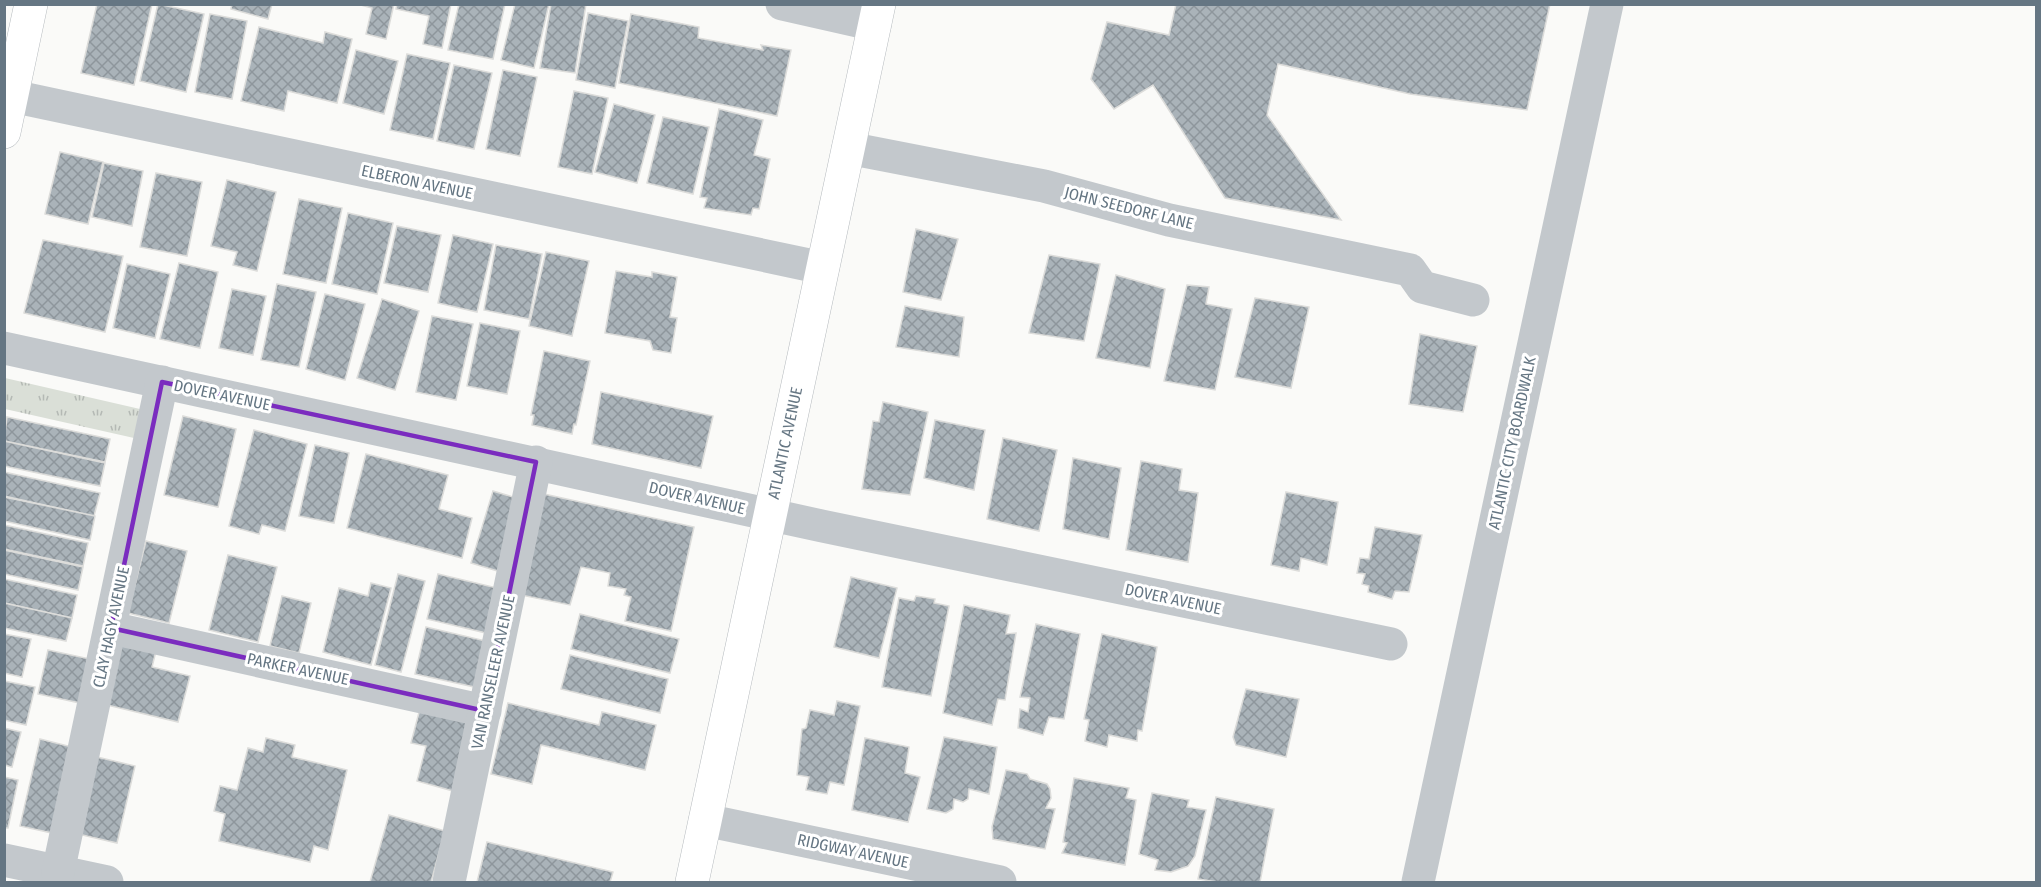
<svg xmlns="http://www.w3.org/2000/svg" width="2041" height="887" font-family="'Fira Sans Condensed',sans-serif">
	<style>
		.grass { fill: url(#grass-tufts) }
		.building { fill: url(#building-cross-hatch); stroke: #dcdcda; stroke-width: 1.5 }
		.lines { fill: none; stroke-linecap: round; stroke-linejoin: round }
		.major-casing { stroke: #b5babe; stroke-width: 34 }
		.minor { stroke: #c3c8cc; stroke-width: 33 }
		.major { stroke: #fff; stroke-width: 33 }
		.marked { fill: none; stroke: #7b2cbf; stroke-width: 4.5; stroke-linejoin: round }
		.labels { text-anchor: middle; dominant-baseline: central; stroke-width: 6; stroke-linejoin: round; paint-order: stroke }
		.street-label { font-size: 16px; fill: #657683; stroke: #fff }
	</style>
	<defs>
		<pattern id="grass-tufts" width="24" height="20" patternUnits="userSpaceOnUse" patternTransform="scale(1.5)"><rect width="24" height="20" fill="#dadfd7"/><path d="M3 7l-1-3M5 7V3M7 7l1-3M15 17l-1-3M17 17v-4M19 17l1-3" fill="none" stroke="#b4b9b4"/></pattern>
		<pattern id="building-cross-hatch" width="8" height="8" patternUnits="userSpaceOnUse" patternTransform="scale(1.5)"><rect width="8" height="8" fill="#aab3b9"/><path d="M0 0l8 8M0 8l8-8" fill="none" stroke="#8e969c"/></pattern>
	</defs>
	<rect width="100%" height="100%" fill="#fafaf8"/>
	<!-- grass -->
	<path class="grass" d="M5,378L140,409L134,438L5,409Z"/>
	<!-- building -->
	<g class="building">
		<path d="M97,4H152L134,85L81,73Z"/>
		<path d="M158,4L204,14L186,92L140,81Z"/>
		<path d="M232,4H272L268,19L231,9Z"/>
		<path d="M357,4H394L386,39L366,34L372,8Z"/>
		<path d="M397,4H451L442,48L423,44L429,16L396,9Z"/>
		<path d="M459,4H505L493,59L448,50Z"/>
		<path d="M515,4H549L534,68L501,60Z"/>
		<path d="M551,4H586L575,73L540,68Z"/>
		<path d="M1176,4H1550L1527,110L1410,94L1278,64L1267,115L1341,220L1225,198L1153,85L1114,109L1091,79L1107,22L1169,35Z"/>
		<path d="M588,13L628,21L615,88L576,80Z"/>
		<path d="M210,14L247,21L232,99L195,92Z"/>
		<path d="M631,14L699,27L698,38L763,50L761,45L791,50L777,116L619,83Z"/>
		<path d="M259,27L323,43L325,32L352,39L337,103L288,91L284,111L241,101Z"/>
		<path d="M356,50L398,61L384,114L343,103Z"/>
		<path d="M407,54L450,63L433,139L390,130Z"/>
		<path d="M454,65L492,73L474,149L437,141Z"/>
		<path d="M503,70L537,77L520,156L486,149Z"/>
		<path d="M574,91L608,98L592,174L558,167Z"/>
		<path d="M614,104L655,115L637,183L595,172Z"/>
		<path d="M719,109L763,120L754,155L770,159L759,209L753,208L751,215L704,208L707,198L700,197Z"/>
		<path d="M663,117L709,127L693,194L647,183Z"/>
		<path d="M60,152L103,162L88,224L45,214Z"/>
		<path d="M104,163L143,171L132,226L92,217Z"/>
		<path d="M156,173L202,182L187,256L140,247Z"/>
		<path d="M227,180L276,192L257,271L233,265L237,252L211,246Z"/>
		<path d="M299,199L342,208L326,283L283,274Z"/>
		<path d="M348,213L393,223L377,294L332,284Z"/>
		<path d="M397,226L441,235L428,292L384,283Z"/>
		<path d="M916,229L958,239L941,300L903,292Z"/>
		<path d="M453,235L493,244L477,312L438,303Z"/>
		<path d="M43,240L123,256L105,332L24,313Z"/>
		<path d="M496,245L542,254L529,319L484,310Z"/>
		<path d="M546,252L589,261L572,336L529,326Z"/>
		<path d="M1049,255L1100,264L1084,341L1029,333Z"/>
		<path d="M179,263L218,272L200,348L160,339Z"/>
		<path d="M127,264L170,274L155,338L113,328Z"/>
		<path d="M616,271L652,277V272L677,277L670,317L677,318L671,353L653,350L650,341L605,333Z"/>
		<path d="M1116,275L1165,289L1150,368L1096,358Z"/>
		<path d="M277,284L316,292L299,367L261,360Z"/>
		<path d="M1187,285L1209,287L1206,304L1232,309L1215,390L1164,381Z"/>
		<path d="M232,289L266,296L253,355L219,348Z"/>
		<path d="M325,294L365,304L345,380L306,369Z"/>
		<path d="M1255,298L1309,307L1291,388L1235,377Z"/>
		<path d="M382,299L419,311L395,390L357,378Z"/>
		<path d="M905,306L964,317L959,357L896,347Z"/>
		<path d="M432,316L473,324L456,400L416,392Z"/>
		<path d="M480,323L520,331L507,394L467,386Z"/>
		<path d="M1420,334L1477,346L1463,412L1409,404Z"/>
		<path d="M544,351L590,361L576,425L574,424L572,434L532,425L534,415H531Z"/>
		<path d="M601,392L713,416L701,468L592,444Z"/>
		<path d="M883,402L928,412L910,495L862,489L873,421L879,422Z"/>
		<path d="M183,416L236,429L218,507L164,495Z"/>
		<path d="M7,417L110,439L105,462L4,441Z"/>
		<path d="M935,420L985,430L974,490L924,478Z"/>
		<path d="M254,430L307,444L285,531L262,525L259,534L229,526Z"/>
		<path d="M1003,438L1057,450L1039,531L987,519Z"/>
		<path d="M4,441L105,463L100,486L4,466Z"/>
		<path d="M315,445L349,453L334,523L299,516Z"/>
		<path d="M366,454L448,475L439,509L472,518L462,558L347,528Z"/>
		<path d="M1073,458L1121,468L1109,539L1063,529Z"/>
		<path d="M1141,461L1182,469L1179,490L1198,493L1188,562L1126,550Z"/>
		<path d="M4,472L100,493L94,516L4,496Z"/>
		<path d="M493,491L523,500L501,572L471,563Z"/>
		<path d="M1286,492L1338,502L1327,565L1301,558L1299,571L1271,565Z"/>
		<path d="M544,494L694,527L671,631L625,621L631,597L624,595L626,589L608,586L610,573L581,567L570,605L521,595Z"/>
		<path d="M4,497L95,516L90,540L4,521Z"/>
		<path d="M4,525L88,543L83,566L4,549Z"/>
		<path d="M1375,527L1422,535L1409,592L1395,591L1392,599L1368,592L1369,586L1362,584L1365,574L1357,573L1360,558L1369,559Z"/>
		<path d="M146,541L187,551L169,623L128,613Z"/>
		<path d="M4,550L83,567L78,590L4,574Z"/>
		<path d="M228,555L277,567L258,642L209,630Z"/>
		<path d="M398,574L425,581L401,672L375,665Z"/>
		<path d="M438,574L497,588L486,633L427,619Z"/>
		<path d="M851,577L897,588L879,658L834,647Z"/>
		<path d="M4,579L77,595L72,618L4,603Z"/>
		<path d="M371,583L391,588L371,665L323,652L339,588L368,596Z"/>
		<path d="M282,596L311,603L299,653L270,646Z"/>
		<path d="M916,596L935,599L934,603L949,606L931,696L882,687L899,598L914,601Z"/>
		<path d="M4,603L72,618L66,641L4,628Z"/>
		<path d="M964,605L1010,615L1006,634L1016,633L1005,700L998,699L992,725L943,713Z"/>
		<path d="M580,614L679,639L670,673L571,649Z"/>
		<path d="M1036,624L1080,634L1064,719L1049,717L1043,735L1018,728L1020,709L1028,712L1030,698L1020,697Z"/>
		<path d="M426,627L490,642L479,688L415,674Z"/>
		<path d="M4,634L31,639L22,677L4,673Z"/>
		<path d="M1102,634L1157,647L1142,731L1138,730L1137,741L1109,735L1107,747L1085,741L1089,720L1084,719Z"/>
		<path d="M122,643L156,651L152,667L190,676L178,722L107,705Z"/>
		<path d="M48,650L90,659L80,703L38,694Z"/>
		<path d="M570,655L668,679L660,713L561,689Z"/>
		<path d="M4,681L35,687L26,725L4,720Z"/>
		<path d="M1246,689L1299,699L1286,757L1236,745L1233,737Z"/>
		<path d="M422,701L473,714L453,791L417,781L426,746L411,743Z"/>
		<path d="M837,701L860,706L844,785L830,782L827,794L806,790L809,777L797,775L802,729L806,728L810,710L834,715Z"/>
		<path d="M508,703L599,725L602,712L656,725L645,770L541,745L532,784L491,774Z"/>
		<path d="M4,728L21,732L12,767L4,765Z"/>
		<path d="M944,737L997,747L989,794L969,789L968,799L963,802L954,799L953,809L946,813L927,809Z"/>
		<path d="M266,738L295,745L292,757L347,770L328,850L314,846L310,862L219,841L225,814L214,811L220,786L237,790L248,748L263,752Z"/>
		<path d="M865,738L909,747L905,773L920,777L908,822L852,810Z"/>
		<path d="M40,739L72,747L52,833L20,826Z"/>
		<path d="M97,757L135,766L117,843L78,834Z"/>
		<path d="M1006,770L1027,774L1030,779L1047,784L1050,789L1051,798L1046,808L1055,809L1045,849L993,839L992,827Z"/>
		<path d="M4,777L18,780L8,828H4Z"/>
		<path d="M1074,778L1129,788L1126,798L1136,800L1125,865L1062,853L1067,843L1063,842Z"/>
		<path d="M1152,793L1189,800L1187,807L1206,810L1195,856L1188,866L1171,872L1155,870L1158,860L1139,854Z"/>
		<path d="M1216,797L1274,809L1260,882H1218L1198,879Z"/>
		<path d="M389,815L445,831L431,882H370Z"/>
		<path d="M487,842L613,872L610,882H477Z"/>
	</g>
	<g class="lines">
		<!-- major casing -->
		<g class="major-casing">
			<g id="major">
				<path d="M4,132L31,4"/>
				<path d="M692,882L879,4"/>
			</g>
		</g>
		<!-- minor -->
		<g class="minor">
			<path d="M782,4L875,25"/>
			<path d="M12,96L823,268"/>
			<path d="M848,148L1044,186L1169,220L1410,270L1422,287L1473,300"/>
			<path d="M4,348L822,526L1391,644"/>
			<path d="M111,628L485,711"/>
			<path d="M705,820L1000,882"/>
			<path d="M4,860L107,882"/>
			<path d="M58,872L162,382"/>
			<path d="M449,882L536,462"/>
			<path d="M1418,882L1607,4"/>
		</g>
		<!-- major -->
		<use href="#major" class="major"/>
	</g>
	<!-- marked area -->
	<path class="marked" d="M162,382L536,462L485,711L111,628Z"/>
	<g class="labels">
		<!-- street labels -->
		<g class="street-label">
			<text transform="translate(417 182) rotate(12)">ELBERON AVENUE</text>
			<text transform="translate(1129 208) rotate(14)">JOHN SEEDORF LANE</text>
			<text transform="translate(222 395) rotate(12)">DOVER AVENUE</text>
			<text transform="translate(785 443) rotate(-78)">ATLANTIC AVENUE</text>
			<text transform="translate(1512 443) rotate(-78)">ATLANTIC CITY BOARDWALK</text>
			<text transform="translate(697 498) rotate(13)">DOVER AVENUE</text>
			<text transform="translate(1173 599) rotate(12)">DOVER AVENUE</text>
			<text transform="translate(111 627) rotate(-78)">CLAY HAGY AVENUE</text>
			<text transform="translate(298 669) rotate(12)">PARKER AVENUE</text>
			<text transform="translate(493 672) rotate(-78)">VAN RANSELEER AVENUE</text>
			<text transform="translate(853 851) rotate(12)">RIDGWAY AVENUE</text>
		</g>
	</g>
	<!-- border -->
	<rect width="2041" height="887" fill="none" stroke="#657683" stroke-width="12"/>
</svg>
